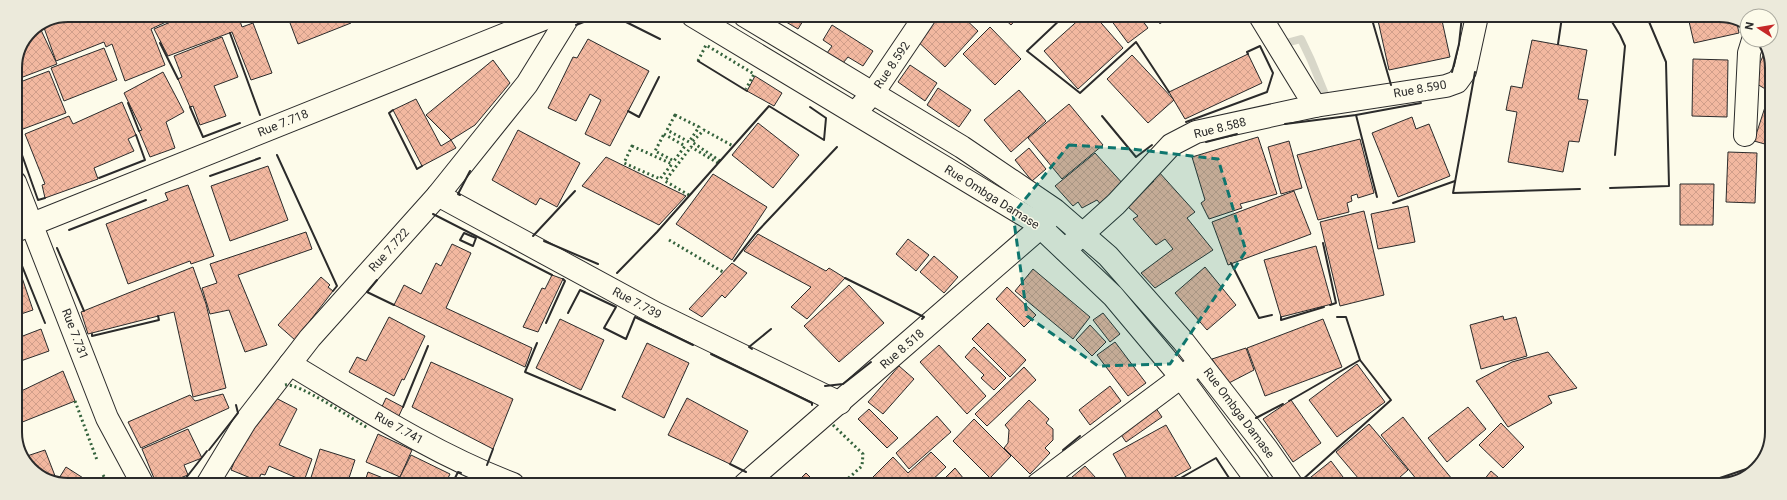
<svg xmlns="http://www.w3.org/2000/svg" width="1787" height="500" font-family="Roboto,sans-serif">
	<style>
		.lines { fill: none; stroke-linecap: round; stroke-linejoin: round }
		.stream { stroke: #d8d7c9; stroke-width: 8 }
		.building { fill: url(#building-cross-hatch); stroke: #2b2b2b }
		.street-casing { stroke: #2b2b2b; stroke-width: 24 }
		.secondary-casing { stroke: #2b2b2b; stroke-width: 24 }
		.street { stroke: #fdfbea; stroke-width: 22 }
		.secondary { stroke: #fdfbea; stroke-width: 22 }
		.hedge { stroke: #34623c; stroke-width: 3; stroke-dasharray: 2 3; stroke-linecap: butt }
		.wall { stroke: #2b2b2b; stroke-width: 2 }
		.marked { fill: #0f766e; fill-opacity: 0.2; stroke: #0f766e; stroke-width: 3; stroke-dasharray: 8 5; stroke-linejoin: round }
		.labels { text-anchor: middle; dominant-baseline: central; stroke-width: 3; stroke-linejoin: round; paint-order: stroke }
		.street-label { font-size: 12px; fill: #2b2b2b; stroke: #fdfbea }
		.rim { fill: none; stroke: #2b2b2b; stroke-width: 2 }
	</style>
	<defs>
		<pattern id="building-cross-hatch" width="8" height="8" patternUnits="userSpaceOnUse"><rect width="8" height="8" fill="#f2b8a0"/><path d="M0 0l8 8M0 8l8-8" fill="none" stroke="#d09e8a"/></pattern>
	</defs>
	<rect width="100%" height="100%" fill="#fdfbea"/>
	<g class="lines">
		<!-- stream -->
		<path class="stream" d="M1279,45L1301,39L1311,60L1327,99"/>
	</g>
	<!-- building -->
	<g class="building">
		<path d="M68,15H96L97,19L106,15H181L151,29L165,65L125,81L112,44L106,47L104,42L56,61L43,25Z"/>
		<path d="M187,15H238L242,27L253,23L272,73L251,80L232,32L168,56L154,29Z"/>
		<path d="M287,15H347L351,23L298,44Z"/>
		<path d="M776,16H806L798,29Z"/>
		<path d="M934,16H962L978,31L945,67L913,37Z"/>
		<path d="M1001,16H1019L1011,25Z"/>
		<path d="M1083,16H1095L1123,48L1078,89L1044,51Z"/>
		<path d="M1108,16H1147L1142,20L1148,28L1128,43Z"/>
		<path d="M1377,16H1441L1450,57L1389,70Z"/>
		<path d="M1688,17H1733L1736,19L1739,33L1694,43Z"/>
		<path d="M832,25L873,51L863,66L848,57L843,63L827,53L832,46L823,40Z"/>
		<path d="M990,27L1021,59L995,85L963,54Z"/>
		<path d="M41,30L57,64L15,80V67L29,34Z"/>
		<path d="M222,37L238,77L214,86L226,116L200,125L193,106L190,107L178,79L182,77L174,56Z"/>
		<path d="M588,39L649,71L610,146L585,134L601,100L590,94L576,121L548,108L573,57L577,58Z"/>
		<path d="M1532,40L1587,50L1578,99L1588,100L1579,142L1569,141L1563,172L1508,162L1517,112L1506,110L1511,86L1522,88Z"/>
		<path d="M104,48L117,80L64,101L51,68Z"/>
		<path d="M1766,49L1772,64V93L1752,81Z"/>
		<path d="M1248,54L1262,83L1185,119L1169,92Z"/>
		<path d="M1132,55L1174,100L1148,123L1107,79Z"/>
		<path d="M1693,59L1728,60L1727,117L1692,116Z"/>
		<path d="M493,60L510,83L475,125L451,140L426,115Z"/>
		<path d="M910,65L937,83L925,101L898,82Z"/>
		<path d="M49,71L66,113L15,132V84Z"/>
		<path d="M163,72L184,112L166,122L175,148L150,157L139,131L142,130L124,93Z"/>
		<path d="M755,76L782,93L774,106L747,91Z"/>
		<path d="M938,88L971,110L959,127L927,105Z"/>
		<path d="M1019,90L1046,121L1011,152L984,120Z"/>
		<path d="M416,99L441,146L451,140L456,148L422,166L393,110Z"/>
		<path d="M122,102L136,135L128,139L134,151L94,168L98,179L45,198L42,185L45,184L25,134L69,116L73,124Z"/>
		<path d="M1069,104L1103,145L1062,179L1028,138Z"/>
		<path d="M1766,104L1772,106V146L1754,141Z"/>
		<path d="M1412,117L1416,129L1429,124L1450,176L1398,197L1372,133Z"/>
		<path d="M758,123L799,155L773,188L732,155Z"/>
		<path d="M518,130L580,163L557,207L540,198L536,205L492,180Z"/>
		<path d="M1258,137L1277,194L1240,204L1242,208L1209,219L1201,203L1205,200L1192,157Z"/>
		<path d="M1360,139L1374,193L1358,198L1357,194L1351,196L1352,201L1347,203L1349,212L1318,220L1297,155Z"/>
		<path d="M1289,141L1302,188L1281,194L1268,147Z"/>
		<path d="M1029,148L1046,169L1032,181L1015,160Z"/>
		<path d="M1728,152L1757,153L1755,203L1726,202Z"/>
		<path d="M1095,153L1124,185L1102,206L1097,200L1082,208L1078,202L1073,206L1055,186Z"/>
		<path d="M606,157L686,196L659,225L582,186Z"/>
		<path d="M268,166L288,220L230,241L211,186Z"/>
		<path d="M1158,171L1195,212L1187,218L1213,250L1155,288L1141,273L1173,249L1165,239L1156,245L1133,219L1138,216L1127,206L1154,181L1151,178Z"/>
		<path d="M713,174L767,207L732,260L676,224Z"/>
		<path d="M1680,184H1714L1713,225H1680Z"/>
		<path d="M188,185L214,256L191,264L190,261L128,284L106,224L168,200L165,193Z"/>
		<path d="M1294,191L1311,234L1228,265L1212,222Z"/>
		<path d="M1408,206L1415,242L1378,249L1371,214Z"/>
		<path d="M1364,211L1384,295L1340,306L1320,222Z"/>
		<path d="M306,232L312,249L238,275L267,345L245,352L229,310L210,314L202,288L217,283L210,264Z"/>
		<path d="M758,234L826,271L829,268L845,278L807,319L791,307L811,287L744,251Z"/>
		<path d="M908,239L929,255L916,271L896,254Z"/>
		<path d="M452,244L471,253L446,308L532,348L525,367L394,305L404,285L421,294L436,263L441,266Z"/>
		<path d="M1316,246L1332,304L1281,317L1264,260Z"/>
		<path d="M934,256L958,277L944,293L920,272Z"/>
		<path d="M15,257L33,310L15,316Z"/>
		<path d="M732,263L747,273L725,298L722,295L702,317L689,309Z"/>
		<path d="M193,267L206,304L226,388L193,397L174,312L88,334L81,312Z"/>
		<path d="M1205,267L1236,305L1207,330L1175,293Z"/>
		<path d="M1033,269L1090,317L1073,339L1015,291Z"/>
		<path d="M552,275L563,279L538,332L523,327L542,288L545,289Z"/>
		<path d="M321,277L330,285L328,287L333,291L295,340L278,325Z"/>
		<path d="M849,285L884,323L839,362L804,326Z"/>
		<path d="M1007,287L1036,315L1024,327L996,299Z"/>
		<path d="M1103,313L1120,334L1110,342L1093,320Z"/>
		<path d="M1503,316L1504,320L1516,317L1527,356L1481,369L1470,325Z"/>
		<path d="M389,317L425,336L404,380L402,379L394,396L349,372L357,357L366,361Z"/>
		<path d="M560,319L604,340L581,390L536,368Z"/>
		<path d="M1323,319L1342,367L1265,396L1247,348Z"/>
		<path d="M988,323L1026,360L1010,377L972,339Z"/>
		<path d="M1090,325L1106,342L1092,356L1076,340Z"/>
		<path d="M41,329L49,351L15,363V339Z"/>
		<path d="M1115,342L1146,383L1128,396L1097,355Z"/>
		<path d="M647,343L689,363L664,418L622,397Z"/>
		<path d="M939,345L986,396L967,414L920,362Z"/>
		<path d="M974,347L1006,378L994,390L981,378L984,375L965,357Z"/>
		<path d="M1246,348L1254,370L1227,384L1212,359Z"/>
		<path d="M1548,352L1577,388L1548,396L1552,403L1508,427L1476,381L1512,362Z"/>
		<path d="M431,362L513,399L493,449L412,407Z"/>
		<path d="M1357,364L1385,402L1337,437L1309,400Z"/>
		<path d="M899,366L914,379L883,414L868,402Z"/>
		<path d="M1024,367L1036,380L987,426L975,414Z"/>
		<path d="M63,371L75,401L15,425V394Z"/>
		<path d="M1110,386L1121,401L1090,425L1079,410Z"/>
		<path d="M223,394L229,408L141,448L128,422L190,395L195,401Z"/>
		<path d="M272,396L297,409L279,445L312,459L304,481L269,466L265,475L261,474L258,481L231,470L250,422L257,425Z"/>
		<path d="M386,398L403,407L397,420L380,411Z"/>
		<path d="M687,398L748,431L730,464L668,435Z"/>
		<path d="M1029,400L1049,419L1046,423L1053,429V440L1045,448L1050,453L1030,474L1004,448L1008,443L1009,430L1005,425Z"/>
		<path d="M1291,400L1321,443L1293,462L1263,419Z"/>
		<path d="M1153,404L1162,417L1126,442L1117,429Z"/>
		<path d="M1468,407L1486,429L1447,462L1428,438Z"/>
		<path d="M869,409L898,438L887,448L858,419Z"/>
		<path d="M937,416L951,432L909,469L896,453Z"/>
		<path d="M1403,417L1438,462L1457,485H1421L1381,435Z"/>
		<path d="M974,419L1011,456L990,478L953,441Z"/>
		<path d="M1501,423L1524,447L1503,468L1479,445Z"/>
		<path d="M1369,424L1408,470L1391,485H1364L1336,452Z"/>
		<path d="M1166,425L1191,468L1162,484H1130L1113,454Z"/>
		<path d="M188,429L202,458L184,465L188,475L167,483H156L142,449Z"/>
		<path d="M378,434L412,450L400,477L366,462Z"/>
		<path d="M320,449L355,460L347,484H309Z"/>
		<path d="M45,450L57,481L55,483L28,467L24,457Z"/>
		<path d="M931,452L946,467L928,484H866L893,457L908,473Z"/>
		<path d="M411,455L450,474L445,484L397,483Z"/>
		<path d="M1331,461L1349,485H1308L1306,481Z"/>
		<path d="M1085,466L1096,478L1091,482L1092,484H1066L1065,483Z"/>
		<path d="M66,467L91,483H56Z"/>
		<path d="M955,468L968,484H950L945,478Z"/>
		<path d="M1491,471L1507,485H1480Z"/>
		<path d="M368,472L393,482L392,484H364Z"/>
		<path d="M806,473L817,484H795Z"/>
	</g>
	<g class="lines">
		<!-- street casing -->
		<g class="street-casing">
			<g id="street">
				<path d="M1315,106L1446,86L1457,82L1465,71L1477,16"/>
				<path d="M855,113L873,93L925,16"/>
				<path d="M1745,135L1749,53L1753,40"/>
				<path d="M15,182L107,418L142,483"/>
				<path d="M438,195L655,313L840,403"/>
				<path d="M15,231L551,16"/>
				<path d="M1065,250L1116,204L1171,145L1196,132L1315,106L1260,16"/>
				<path d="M290,364C362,407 434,454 513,484"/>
				<path d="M208,483L245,422L310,338L438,195L527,84L569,16"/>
				<path d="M745,484L1041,227L1053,213"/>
				<path d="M1038,484L1200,363"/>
			</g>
		</g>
		<!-- secondary casing -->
		<g class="secondary-casing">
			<g id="secondary">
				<path d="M693,16L1034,221L1113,296L1181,377L1260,485"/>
				<path d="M745,16L962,147L1055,210L1108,256L1183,341L1267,449L1292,485"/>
			</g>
		</g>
		<!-- street -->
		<use href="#street" class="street"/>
		<!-- secondary -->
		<use href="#secondary" class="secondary"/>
		<!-- hedge -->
		<g class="hedge">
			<path d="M698,61L706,45L754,74L746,89"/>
			<path d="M675,115L699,127L689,142L667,130Z"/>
			<path d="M664,134L685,146L674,161L655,151Z"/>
			<path d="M632,146L672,164L660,179L624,163Z"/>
			<path d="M720,161L692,142L704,130L733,146"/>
			<path d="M689,195L665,181L691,147L718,163"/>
			<path d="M669,240L723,272"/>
			<path d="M285,385C298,382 354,420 368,428"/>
			<path d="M75,401L97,460"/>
			<path d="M833,425L863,454L862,466L842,484"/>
			<path d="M103,475L108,483"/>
		</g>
		<!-- wall -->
		<g class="wall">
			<path d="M614,16L660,39"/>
			<path d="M1064,16L1027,51L1080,93L1136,42L1169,92"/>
			<path d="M1371,16L1391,85"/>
			<path d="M1609,17L1620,35L1625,46L1615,155"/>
			<path d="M1160,23L1170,16"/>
			<path d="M576,25L599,16"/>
			<path d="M230,33L260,115"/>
			<path d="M160,43L178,79"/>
			<path d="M1558,44L1562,17"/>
			<path d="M698,61L747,91"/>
			<path d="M1452,72L1459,44L1462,16"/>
			<path d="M1475,72L1453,193L1580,189"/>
			<path d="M128,103L139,131"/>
			<path d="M190,107L203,137L240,123"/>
			<path d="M393,110L389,113L417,169L422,166"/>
			<path d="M628,111L639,117L659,77"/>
			<path d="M1356,115L1377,197"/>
			<path d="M1102,116L1136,157L1152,145"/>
			<path d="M1186,122L1267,92L1273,73L1260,46L1247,52L1248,54"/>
			<path d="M1285,124L1356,115L1421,103"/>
			<path d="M1206,142L1237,134"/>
			<path d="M22,155L38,200L45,198"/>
			<path d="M277,155L337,286L333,291"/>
			<path d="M210,176L260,158"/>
			<path d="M99,178L145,160L136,135"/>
			<path d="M1610,188L1669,186L1666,62L1647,17"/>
			<path d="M460,195L458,194L470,171"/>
			<path d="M1393,203L1455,181"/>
			<path d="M433,214L552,275"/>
			<path d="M69,230L146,200"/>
			<path d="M464,233L476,238L473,246L460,240Z"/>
			<path d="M533,236L575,191"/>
			<path d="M544,241L598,264"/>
			<path d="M1323,243L1336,303L1330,305"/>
			<path d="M57,248L84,311"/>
			<path d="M15,252L16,251L45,323"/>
			<path d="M734,261L755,234L837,147"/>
			<path d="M1231,263L1259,318L1272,315"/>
			<path d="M617,273L657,232L769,106L824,140L826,118L810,107"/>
			<path d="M845,278L924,317L922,319"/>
			<path d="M377,280L367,292L394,305"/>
			<path d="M568,313L580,290L616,307L604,328L626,339L635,317L693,345"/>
			<path d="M1281,317V320L1324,307"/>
			<path d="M546,323L565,281L563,279"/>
			<path d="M92,334V336L159,320L158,316"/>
			<path d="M537,343L525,372L615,410"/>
			<path d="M752,349L749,347L771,329"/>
			<path d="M711,354L812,403V405"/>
			<path d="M825,386L843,384L871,362"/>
			<path d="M1289,401L1360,360"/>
			<path d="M403,407L428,346"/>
			<path d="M1256,418L1283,404"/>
			<path d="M209,450L238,413L236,405"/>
			<path d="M1063,450L1080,436"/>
			<path d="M730,464L746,472"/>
			<path d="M487,465L493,449"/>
			<path d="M258,481L265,483"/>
			<path d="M1301,481L1391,400L1360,360L1346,317H1337"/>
			<path d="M182,483L207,451"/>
			<path d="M452,484L458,472L461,473"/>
			<path d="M1170,484L1216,458L1233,484"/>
			<path d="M1717,485V479L1758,465"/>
		</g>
	</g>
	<!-- marked area -->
	<path class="marked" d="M1069,145L1131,149L1218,159L1246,251L1170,364L1098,366L1027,316L1013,214Z"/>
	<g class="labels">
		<!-- street labels -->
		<g class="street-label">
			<text transform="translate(892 65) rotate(-56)">Rue 8.592</text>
			<text transform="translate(1420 89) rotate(-10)">Rue 8.590</text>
			<text transform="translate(283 123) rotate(-22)">Rue 7.718</text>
			<text transform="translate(1220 128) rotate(-14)">Rue 8.588</text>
			<text transform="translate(992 197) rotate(32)">Rue Ombga Damase</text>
			<text transform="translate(389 250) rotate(-48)">Rue 7.722</text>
			<text transform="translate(637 303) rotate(28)">Rue 7.739</text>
			<text transform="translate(75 334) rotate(69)">Rue 7.731</text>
			<text transform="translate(902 349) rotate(-41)">Rue 8.518</text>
			<text transform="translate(1239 413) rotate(53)">Rue Ombga Damase</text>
			<text transform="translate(399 428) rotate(29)">Rue 7.741</text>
		</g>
	</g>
	<!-- crop -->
	<path d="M0 0H1787V500H0ZM68 22H1719A46 46 0 0 1 1765 68V432A46 46 0 0 1 1719 478H68A46 46 0 0 1 22 432V68A46 46 0 0 1 68 22Z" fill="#eceadb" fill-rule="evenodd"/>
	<path class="rim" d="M68 22H1719A46 46 0 0 1 1765 68V432A46 46 0 0 1 1719 478H68A46 46 0 0 1 22 432V68A46 46 0 0 1 68 22Z"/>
	<!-- north arrow -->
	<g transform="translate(1759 28) rotate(282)"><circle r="19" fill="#fdfbea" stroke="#a9a89e"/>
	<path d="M0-3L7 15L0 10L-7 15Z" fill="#c62828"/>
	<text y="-6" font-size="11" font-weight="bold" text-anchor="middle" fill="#2b2b2b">N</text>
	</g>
</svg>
